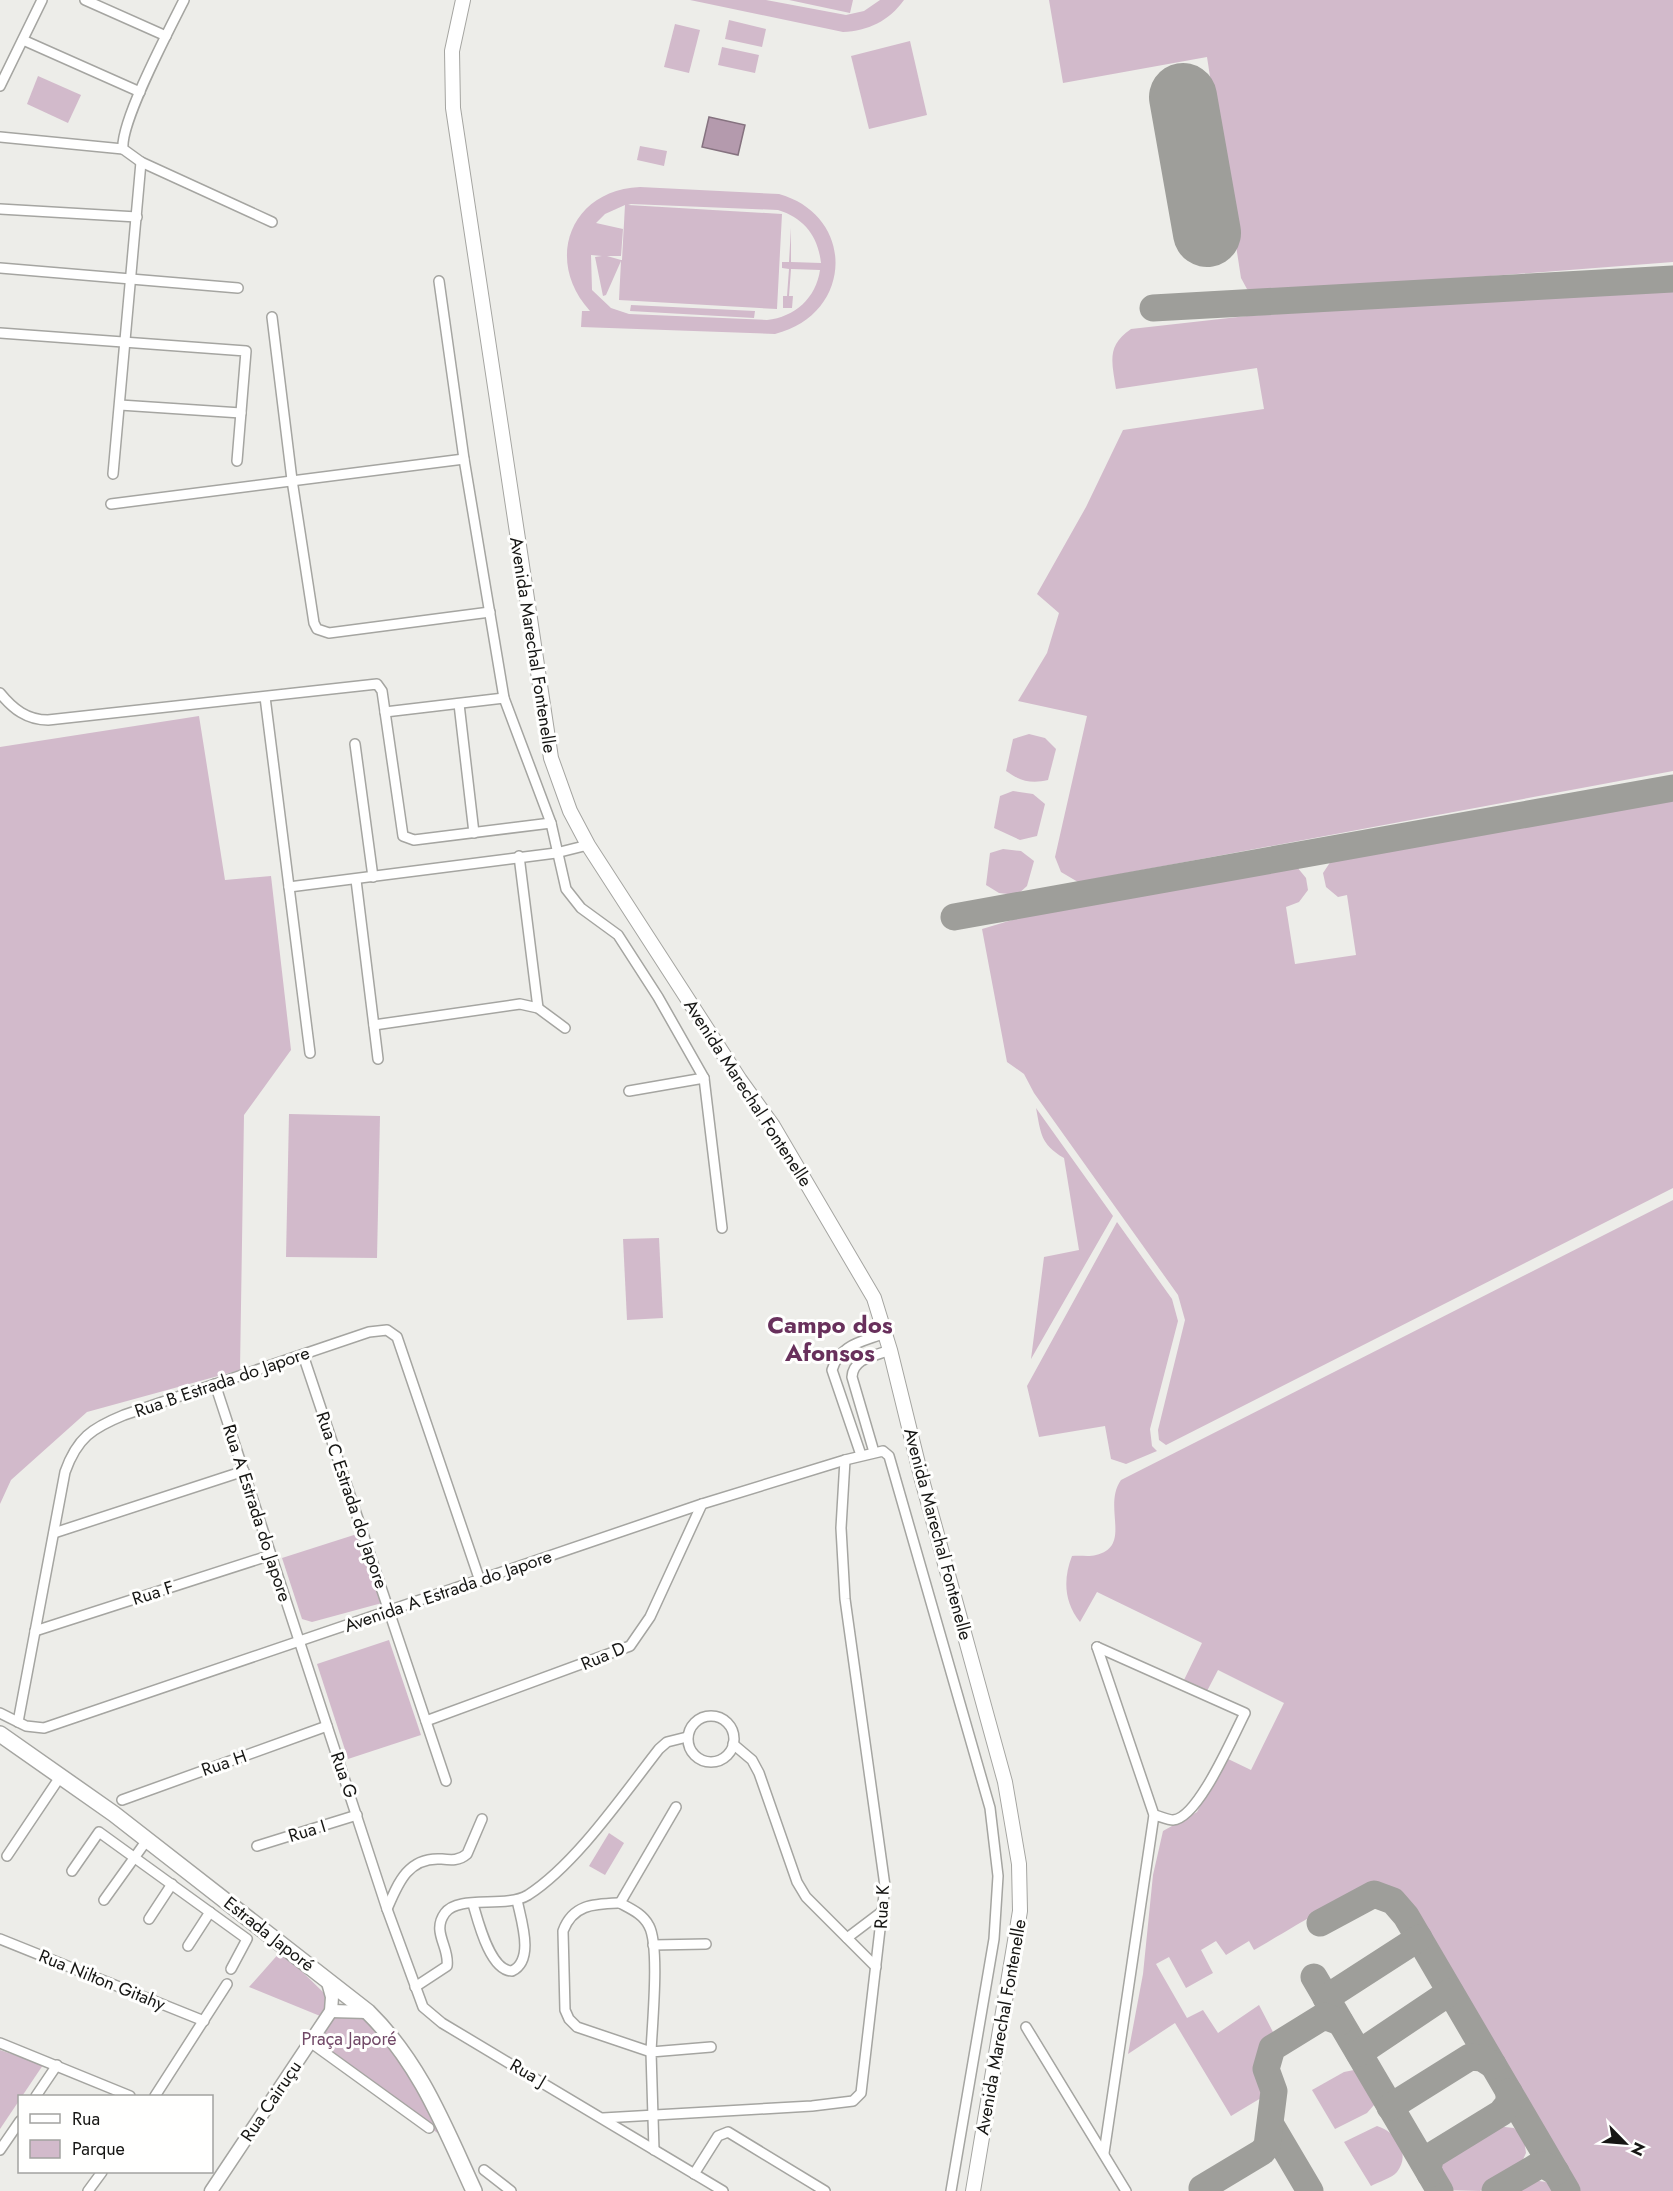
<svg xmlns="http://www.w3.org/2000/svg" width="1673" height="2191" font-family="Jost,sans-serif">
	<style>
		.green { fill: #d2bacb; fill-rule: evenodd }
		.water { fill: #b49aad; stroke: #85727f; stroke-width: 1.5 }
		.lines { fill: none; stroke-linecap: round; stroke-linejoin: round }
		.taxiway { stroke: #9e9e9a; stroke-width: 27 }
		.runway { stroke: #9e9e9a; stroke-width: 68 }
		.minor-casing { stroke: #a5a5a1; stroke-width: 12 }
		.tertiary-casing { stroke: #a5a5a1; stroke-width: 15 }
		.secondary-casing { stroke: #a5a5a1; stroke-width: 16 }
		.primary-casing { stroke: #a5a5a1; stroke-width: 18 }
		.minor { stroke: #fff; stroke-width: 9 }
		.tertiary { stroke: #fff; stroke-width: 12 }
		.secondary { stroke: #fff; stroke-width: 14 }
		.primary { stroke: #fff; stroke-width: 15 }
		.labels { text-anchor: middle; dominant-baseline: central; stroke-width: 6; stroke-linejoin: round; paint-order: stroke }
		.street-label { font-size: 18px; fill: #161614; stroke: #fffffe }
		.park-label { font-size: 18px; fill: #714867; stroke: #fffffe }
		.district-label { font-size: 24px; font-weight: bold; fill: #68305c; stroke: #fffffe }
	</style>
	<rect width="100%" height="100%" fill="#edede9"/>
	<!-- green -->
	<g class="green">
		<path d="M690,0H766L846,15L864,11L880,0H904C889,21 868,31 843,32Z"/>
		<path d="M789,0H853L850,13Z"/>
		<path d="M1049,0H1673V262L1256,294L1247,289L1241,278L1207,57L1063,83Z"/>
		<path d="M729,20L766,29L762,47L725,39Z"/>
		<path d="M675,24L700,30L689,73L664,67Z"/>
		<path d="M910,41L927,115L869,129L851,56Z"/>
		<path d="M722,47L759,55L755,73L718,65Z"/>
		<path d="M38,76L81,95L68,123L27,104Z"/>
		<path d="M640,146L667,151L664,166L637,160Z"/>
		<path d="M640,187L779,194C857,216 853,315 775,334L581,327L582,311H590C544,261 570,190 640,187ZM631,204L778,210C804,218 818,236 821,263L791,262V228L789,262H782V268L789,269L787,296H783V308H792L793,296H789L791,269L820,270C816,298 795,317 767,320L629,314L611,308L592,290L591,255L602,256L595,257L603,296L606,295L621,261L619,300L777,309L782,214L628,205ZM625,205L622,260H621L607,256H621L623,229L596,223L605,214Z"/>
		<path d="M1673,288V771L1078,882L1061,872L1055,857L1087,716L1018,701L1047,653L1059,613L1037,594L1086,507L1123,430L1264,409L1257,368L1116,389C1112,362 1106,346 1131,329L1247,316Z"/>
		<path d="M631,305L755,311L754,318L630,311Z"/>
		<path d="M199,716L225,880L271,876L291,1050L244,1115L240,1370L87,1412L11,1480L0,1504V747Z"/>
		<path d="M1029,734L1045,738L1056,749L1048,780C1031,784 1020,781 1006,771L1013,739Z"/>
		<path d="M1013,791L1033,794L1045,804L1037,836L1020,840L994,828L1000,796Z"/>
		<path d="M1673,801V1188L1166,1445L1159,1440L1158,1430L1185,1320L1178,1295L1034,1093L1024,1074L1007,1062L982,929L1042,911L1297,867L1306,878L1308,890L1299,902L1286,907L1295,964L1356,955L1347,895L1338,897L1326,887L1323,873L1331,861Z"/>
		<path d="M1003,849L1021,851L1034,861L1027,886L1017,895L999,893L986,885L990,853Z"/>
		<path d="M1036,1108L1113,1216L1031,1359L1044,1257L1079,1250L1064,1158C1040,1144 1041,1133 1036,1108Z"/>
		<path d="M289,1114L380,1116L377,1258L286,1257Z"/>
		<path d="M1673,1200V2191H1576L1406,1903C1398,1895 1390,1889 1378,1888C1356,1886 1278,1937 1254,1950L1249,1941L1226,1955L1216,1941L1201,1950L1213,1973L1186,1988L1169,1957L1156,1964L1187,2018L1203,2010L1218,2033L1259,2005L1273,2032C1255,2056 1249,2068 1266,2095L1231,2116L1175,2023L1128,2054L1143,1974L1153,1875L1163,1831L1197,1812L1224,1757L1251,1770L1284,1703L1218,1670L1207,1691L1184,1680L1202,1643L1097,1592L1080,1622C1064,1602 1063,1579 1072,1556C1080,1555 1089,1557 1096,1555C1133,1546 1102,1507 1121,1480Z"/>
		<path d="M1117,1222L1172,1299L1178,1321L1150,1429L1152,1446L1157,1451L1126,1464L1111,1459L1105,1426L1039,1437L1027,1386Z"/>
		<path d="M659,1238L663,1318L627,1320L623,1239Z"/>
		<path d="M357,1534L382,1603L312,1622L302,1619L282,1558Z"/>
		<path d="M389,1640L421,1735L348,1759L317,1664Z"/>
		<path d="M609,1833L624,1843L605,1875L589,1866Z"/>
		<path d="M281,1951L325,1994L331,2010L360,2016L393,2050L425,2088L443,2137L311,2041L325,2018L249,1987Z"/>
		<path d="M0,2050L43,2065L0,2129Z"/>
		<path d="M1354,2070C1364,2076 1373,2093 1374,2105L1367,2113L1335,2129L1312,2090L1344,2072Z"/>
		<path d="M1377,2126C1395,2131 1412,2153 1397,2172C1392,2178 1378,2182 1371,2186L1344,2142Z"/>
		<path d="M1496,2126L1514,2128L1524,2139L1526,2153L1520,2166L1480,2191L1441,2190L1438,2174L1443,2160Z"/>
		<path d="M1533,2180L1546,2182L1554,2191H1514Z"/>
	</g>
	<!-- water -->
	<path class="water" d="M709,117L745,125L738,155L702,147Z"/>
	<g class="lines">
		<!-- taxiway -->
		<g class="taxiway">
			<path d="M1153,308L1673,279"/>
			<path d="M954,917L1673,788"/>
			<path d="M1320,1923L1374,1894L1393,1901L1406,1916L1567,2191"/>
			<path d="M1314,1977L1440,2191"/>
			<path d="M1326,1998L1419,1938"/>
			<path d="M1359,2053L1450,1992"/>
			<path d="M1390,2107L1470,2057L1482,2058L1493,2065"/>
			<path d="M1271,2125L1310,2191"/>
			<path d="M1430,2174L1428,2168L1431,2156L1501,2113L1509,2103V2092"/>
			<path d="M1202,2188L1262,2152L1267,2146L1274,2091L1266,2069L1272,2048L1324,2016L1340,2022"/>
			<path d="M1495,2191L1536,2167L1544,2165L1556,2172"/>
		</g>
		<!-- runway -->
		<path class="runway" d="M1183,97L1207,233"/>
		<!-- minor casing -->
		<g class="minor-casing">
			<g id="minor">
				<path d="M85,0L166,36"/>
				<path d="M184,0C170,28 120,122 123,149L141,162L272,222"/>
				<path d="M23,40L140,92"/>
				<path d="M0,86L42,0"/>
				<path d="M0,137L123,149"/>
				<path d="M0,209L137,217"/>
				<path d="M0,268L238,288"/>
				<path d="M439,281L464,459L504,698L551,823L566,889L581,908L618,935L658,997L704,1078L722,1228"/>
				<path d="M272,317L292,480L314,623L317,629L329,633L490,612"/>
				<path d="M0,333L246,351L237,461"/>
				<path d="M120,405L241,413"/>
				<path d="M113,474L141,162"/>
				<path d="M111,504L464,459"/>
				<path d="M0,693C13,709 27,720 48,720L377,684L382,691L403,836L414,840L551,823"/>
				<path d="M265,697L310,1053"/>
				<path d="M459,704L474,833"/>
				<path d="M385,712L504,698"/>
				<path d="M355,744L373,877"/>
				<path d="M519,856L538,1008"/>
				<path d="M356,880L378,1059"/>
				<path d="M289,887L556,853L588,845"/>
				<path d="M374,1025L520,1004L538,1008L565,1028"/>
				<path d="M629,1091L704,1078"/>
				<path d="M303,1355L446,1781"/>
				<path d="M215,1384L387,1909L423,2007L442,2023L723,2191"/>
				<path d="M874,1452L852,1377C853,1358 875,1356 890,1350"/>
				<path d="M861,1455L832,1370C840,1344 862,1342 885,1333"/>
				<path d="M54,1533L244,1471"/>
				<path d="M35,1631L271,1555"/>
				<path d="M1097,1647L1154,1815L1104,2153"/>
				<path d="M1097,1647L1245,1713C1233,1736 1198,1819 1173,1820C1167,1820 1160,1816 1154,1815"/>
				<path d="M0,1713L26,1726L44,1728L702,1504L845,1460L883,1451L889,1456L990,1808L998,1876L994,1939L951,2191"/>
				<circle cx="711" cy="1739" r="23"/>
				<path d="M426,1721L630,1646L650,1617L702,1504"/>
				<path d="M18,1722L65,1472C77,1438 92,1428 124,1415L369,1332L387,1330L397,1337L480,1581"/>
				<path d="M733,1744L752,1760L759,1773L797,1882L806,1897L876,1967"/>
				<path d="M122,1800L327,1726"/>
				<path d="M257,1846L357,1815"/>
				<path d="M7,1856L60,1777"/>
				<path d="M72,1871L99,1832L247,1939L231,1969"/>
				<path d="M104,1900L147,1840"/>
				<path d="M620,1903C631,1909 643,1914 649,1926C660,1946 652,2026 651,2052L577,2027L569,2019L565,2010L563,1931C573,1904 594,1904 620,1903Z"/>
				<path d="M620,1903L676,1807"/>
				<path d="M473,1904C478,1921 490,1971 512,1971C535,1960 521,1920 517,1900"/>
				<path d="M387,1909C398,1883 408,1857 441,1859C451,1860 459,1861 467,1854L482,1819"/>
				<path d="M149,1919L172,1884"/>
				<path d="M847,1938L884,1910"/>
				<path d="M0,1939L204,2021"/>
				<path d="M653,1945L706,1944"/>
				<path d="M188,1946L210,1912"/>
				<path d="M415,1987L447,1966C450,1947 431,1932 445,1913C459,1894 505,1909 528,1895C576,1864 623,1795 659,1749L667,1742L687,1737"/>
				<path d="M1026,2027L1126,2191"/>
				<path d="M310,2042L429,2128"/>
				<path d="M0,2043L130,2096"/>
				<path d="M36,2096L57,2065"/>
				<path d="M155,2096L227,1984"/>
				<path d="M603,2118L812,2106L853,2101L861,2093L885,1886L845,1599L841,1528L845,1460"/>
				<path d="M0,2150L20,2121"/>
				<path d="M654,2150L651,2052L711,2047"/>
				<path d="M484,2170L511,2191"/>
				<path d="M694,2174L718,2136L728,2132L825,2191"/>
				<path d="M88,2191L102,2172"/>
			</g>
		</g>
		<!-- tertiary casing -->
		<g class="tertiary-casing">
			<g id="tertiary">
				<path d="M331,2011L368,2012"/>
				<path d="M211,2191L331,2011L332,1997L327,1979"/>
			</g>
		</g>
		<!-- secondary casing -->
		<g class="secondary-casing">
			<path id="secondary" d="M463,0L452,51L453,108L551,758L570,811L588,845L740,1080L773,1126L874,1298L890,1350L922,1480L1005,1782L1019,1864L1020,1911L973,2191"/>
		</g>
		<!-- primary casing -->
		<g class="primary-casing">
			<path id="primary" d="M0,1734L114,1814L368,2012C420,2063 444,2126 474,2191"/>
		</g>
		<!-- minor -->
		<use href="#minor" class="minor"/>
		<!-- tertiary -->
		<use href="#tertiary" class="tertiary"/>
		<!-- secondary -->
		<use href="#secondary" class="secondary"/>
		<!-- primary -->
		<use href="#primary" class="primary"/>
	</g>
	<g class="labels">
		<!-- street labels -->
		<g class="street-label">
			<text transform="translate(533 645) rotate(81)">Avenida Marechal Fontenelle</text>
			<text transform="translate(748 1093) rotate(57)">Avenida Marechal Fontenelle</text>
			<text transform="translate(222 1382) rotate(-19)">Rua B Estrada do Japore</text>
			<text transform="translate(352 1500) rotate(71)">Rua C Estrada do Japore</text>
			<text transform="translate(257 1513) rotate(72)">Rua A Estrada do Japore</text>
			<text transform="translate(938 1534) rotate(75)">Avenida Marechal Fontenelle</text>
			<text transform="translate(448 1591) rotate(-19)">Avenida A Estrada do Japore</text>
			<text transform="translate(153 1593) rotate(-18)">Rua F</text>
			<text transform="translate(603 1656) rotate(-23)">Rua D</text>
			<text transform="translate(224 1763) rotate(-19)">Rua H</text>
			<text transform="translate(344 1775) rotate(71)">Rua G</text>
			<text transform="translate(307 1831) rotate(-17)">Rua I</text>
			<text transform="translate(882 1907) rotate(-87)">Rua K</text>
			<text transform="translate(269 1934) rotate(38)">Estrada Japoré</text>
			<text transform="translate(102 1980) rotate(22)">Rua Nilton Gitahy</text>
			<text transform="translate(1001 2027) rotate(-80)">Avenida Marechal Fontenelle</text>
			<text transform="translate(528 2073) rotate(30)">Rua J</text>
			<text transform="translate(271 2101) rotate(-56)">Rua Cairuçu</text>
		</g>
		<!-- park labels -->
		<g class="park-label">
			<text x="349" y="2039">Praça Japoré</text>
		</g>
		<!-- district labels -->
		<g class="district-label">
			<text x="830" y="1324">Campo dos<tspan x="830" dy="28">Afonsos</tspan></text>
		</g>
	</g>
	<!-- legend -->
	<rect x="18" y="2095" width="195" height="78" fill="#fffffe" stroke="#a2a2a0" stroke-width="1.5"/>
	<rect x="30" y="2114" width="30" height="9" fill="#ffffff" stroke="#a2a2a0" stroke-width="1.5"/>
	<text x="72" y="2125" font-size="18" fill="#161614">Rua</text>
	<rect x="30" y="2140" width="30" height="18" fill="#d2bacb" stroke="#a2a2a0" stroke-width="1.5"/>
	<text x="72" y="2155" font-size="18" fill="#161614">Parque</text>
	<!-- north arrow -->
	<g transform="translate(1625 2143) rotate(115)" stroke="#fffffe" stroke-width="4.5" paint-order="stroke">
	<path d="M0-4.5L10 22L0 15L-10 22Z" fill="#161614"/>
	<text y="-9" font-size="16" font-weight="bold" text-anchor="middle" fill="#161614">N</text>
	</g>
</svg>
